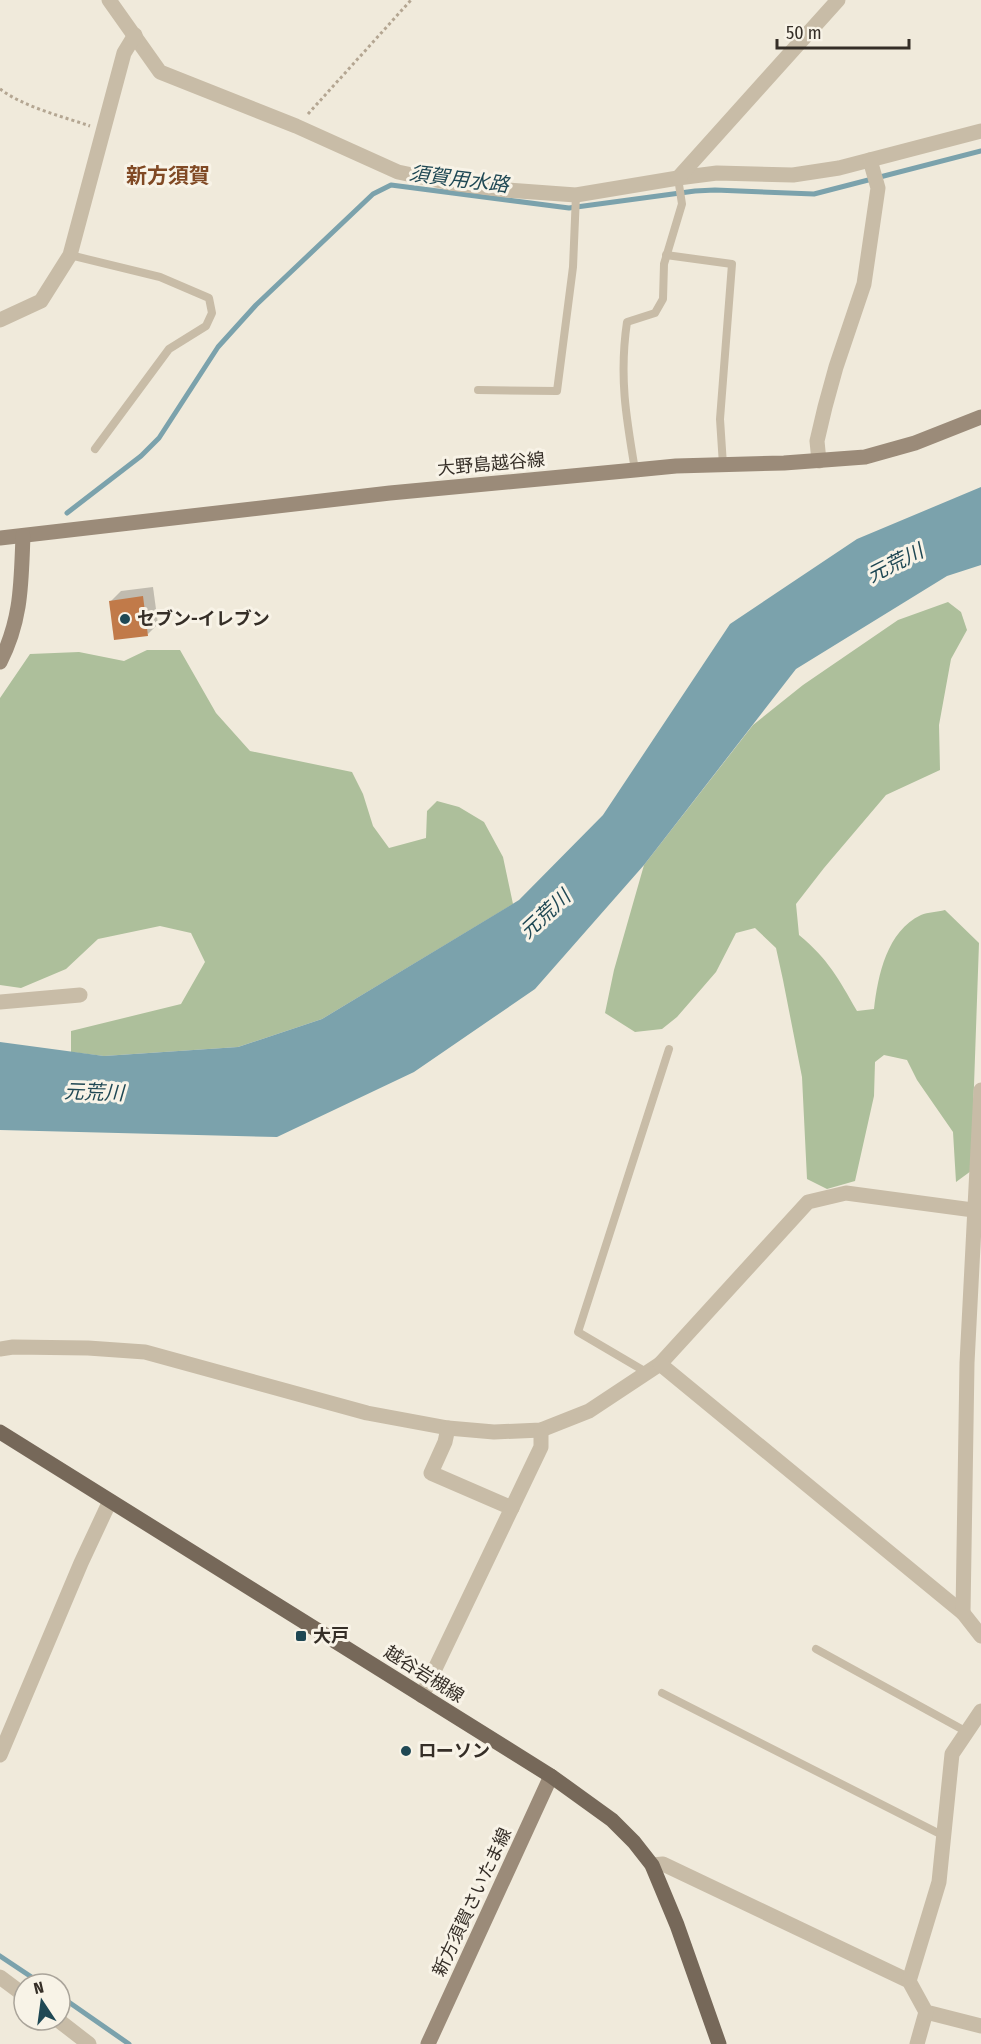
<svg xmlns="http://www.w3.org/2000/svg" width="981" height="2044" font-family="'Fira Sans Condensed','Noto Sans JP',sans-serif">
	<style>
		.green { fill: #adbf9b }
		.water { fill: #7ba2ac }
		.shadow { fill: #0003 }
		.lines { fill: none; stroke-linecap: round; stroke-linejoin: round }
		.stream { stroke: #7ba2ac; stroke-width: 5 }
		.building { fill: #c17a49 }
		.path { stroke: #b4a692; stroke-width: 3; stroke-dasharray: 3 3; stroke-linecap: butt }
		.lane { stroke: #c8bca7; stroke-width: 8 }
		.street { stroke: #c8bca7; stroke-width: 15 }
		.secondary { stroke: #9b8b79; stroke-width: 15 }
		.primary { stroke: #766859; stroke-width: 15 }
		.poi-dot { fill: #1f4854; stroke: #f8f3e7; stroke-width: 2 }
		.labels { text-anchor: middle; dominant-baseline: central; stroke-width: 6; stroke-linejoin: round; paint-order: stroke }
		.street-label { font-size: 18px; fill: #352e27; stroke: #f8f3e7 }
		.poi-label { font-size: 18px; font-weight: bold; fill: #352e27; stroke: #f8f3e7; text-anchor: start }
		.water-label { font-size: 20px; font-style: italic; fill: #1f4854; stroke: #f8f3e7 }
		.quarter-label { font-size: 21px; font-weight: bold; fill: #804924; stroke: #f8f3e7 }
	</style>
	<rect width="100%" height="100%" fill="#f0eadb"/>
	<!-- green -->
	<g class="green">
		<path d="M948,602L961,612L967,630L951,659L939,725L940,770L886,795L824,868L796,904L799,935C829,960 838,978 857,1011L874,1009C878,975 887,931 921,915C928,912 937,912 945,910L979,943L971,1171L956,1182L953,1132L917,1080L907,1060L884,1055L875,1062L874,1096L855,1181L827,1189L807,1179L802,1077L783,980L776,948L755,928L736,933L716,972L677,1017L662,1029L635,1032L605,1013L614,970L644,865L753,725L803,685L898,620Z"/>
		<path d="M147,650H180L216,713L250,751L352,772L363,794L373,826L389,848L426,838L427,811L437,801L459,807L484,822L503,857L513,904L322,1019L238,1047L104,1056L71,1052V1031L181,1004L205,962L191,933L160,926L98,939L66,969L21,988L0,985V698L30,654L79,652L124,661Z"/>
	</g>
	<!-- water -->
	<path class="water" d="M981,487V565L947,576L796,669L644,865L535,989L414,1072L277,1137L0,1130V1042L104,1056L238,1047L322,1019L519,900L603,815L730,624L857,539Z"/>
	<!-- shadow -->
	<path class="shadow" d="M153,587L158,624L148,634L111,601L121,591Z"/>
	<g class="lines">
		<!-- stream -->
		<g class="stream">
			<path d="M67,513L141,456L159,438L218,347L256,305L373,194L391,185L569,208L695,191L715,190L814,194L981,151"/>
			<path d="M0,1956L42,1984"/>
			<path d="M60,1996L129,2044"/>
		</g>
	</g>
	<!-- building -->
	<path class="building" d="M143,596L148,636L114,640L109,601Z"/>
	<g class="lines">
		<!-- path -->
		<g class="path">
			<path d="M0,89C24,107 61,116 90,126"/>
			<path d="M308,114L411,0"/>
		</g>
		<!-- lane -->
		<g class="lane">
			<path d="M70,255L160,277L209,298L212,313L206,326L169,349L95,449"/>
			<path d="M666,255L732,264L720,419L723,465"/>
			<path d="M478,390L557,391L573,267L576,195"/>
			<path d="M635,470C626,417 619,376 627,322L655,313L663,299L664,264L682,204L678,178"/>
			<path d="M646,1372L578,1332L669,1049"/>
			<path d="M816,1649L967,1732"/>
			<path d="M662,1693L944,1836"/>
		</g>
		<!-- street -->
		<g class="street">
			<path d="M109,0L160,72L296,126L398,172L450,183L506,190L576,195L678,178L717,173L793,175L839,168L981,131"/>
			<path d="M678,178L838,0"/>
			<path d="M0,320L41,301L70,255L124,53L135,35"/>
			<path d="M819,461L817,441L825,407L836,367L864,284L878,188L870,160"/>
			<path d="M0,1002L80,995"/>
			<path d="M0,1349L13,1347L88,1348L145,1352L367,1413L448,1428L494,1432L541,1430L589,1411L660,1364L808,1202L846,1193L981,1211"/>
			<path d="M660,1364L963,1613L981,1636"/>
			<path d="M448,1428L445,1442L431,1473L512,1508"/>
			<path d="M963,1613L967,1363L981,1090"/>
			<path d="M422,1696L541,1447V1430"/>
			<path d="M0,1755L81,1563L110,1501"/>
			<path d="M652,1865L663,1864L909,1981L926,2012L981,2026"/>
			<path d="M0,1977L24,1995"/>
			<path d="M909,1981L939,1882L952,1754L981,1711"/>
			<path d="M58,2020L89,2044"/>
			<path d="M917,2044L926,2012"/>
		</g>
		<!-- secondary -->
		<g class="secondary">
			<path d="M0,538L390,493L635,470L676,466L784,463L865,457L915,443L981,417"/>
			<path d="M0,662C22,619 21,582 23,536"/>
			<path d="M428,2044L551,1776"/>
		</g>
		<!-- primary -->
		<path class="primary" d="M0,1432L551,1776L612,1820L634,1842L652,1865L677,1925L719,2044"/>
	</g>
	<!-- markers -->
	<g class="poi-dot">
		<circle cx="125" cy="619" r="6"/>
		<rect x="295" y="1630" width="12" height="12" rx="3"/>
		<circle cx="406" cy="1751" r="6"/>
	</g>
	<g class="labels">
		<!-- street labels -->
		<g class="street-label">
			<text transform="translate(491 464) rotate(-5)">大野島越谷線</text>
			<text transform="translate(424 1674) rotate(32)">越谷岩槻線</text>
			<text transform="translate(472 1902) rotate(-65)">新方須賀さいたま線</text>
		</g>
		<!-- poi labels -->
		<g class="poi-label">
			<text x="137" y="619">セブン-イレブン</text>
			<text x="313" y="1636">大戸</text>
			<text x="418" y="1751">ローソン</text>
		</g>
		<!-- water labels -->
		<g class="water-label">
			<text transform="translate(459 179) rotate(7)">須賀用水路</text>
			<text transform="translate(895 563) rotate(-27)">元荒川</text>
			<text transform="translate(545 914) rotate(-43)">元荒川</text>
			<text transform="translate(94 1092) rotate(2)">元荒川</text>
		</g>
		<!-- quarter labels -->
		<g class="quarter-label">
			<text x="168" y="176">新方須賀</text>
		</g>
	</g>
	<!-- north arrow -->
	<g transform="translate(42 2002) rotate(347)"><circle r="28" fill="#f8f3e7" stroke="#aaa49a" stroke-width="1.5"/>
	<path d="M0-4.5L10 22L0 15L-10 22Z" fill="#1f4854"/>
	<text y="-9" font-size="16" font-weight="bold" text-anchor="middle" fill="#352e27">N</text>
	</g>
	<!-- scale -->
	<path d="M777 39v9h132v-9" fill="none" stroke="#352e27" stroke-width="3"/>
	<text x="786" y="39" font-size="18" fill="#352e27" stroke="#f8f3e7" stroke-width="4.5" paint-order="stroke">50 m</text>
</svg>
